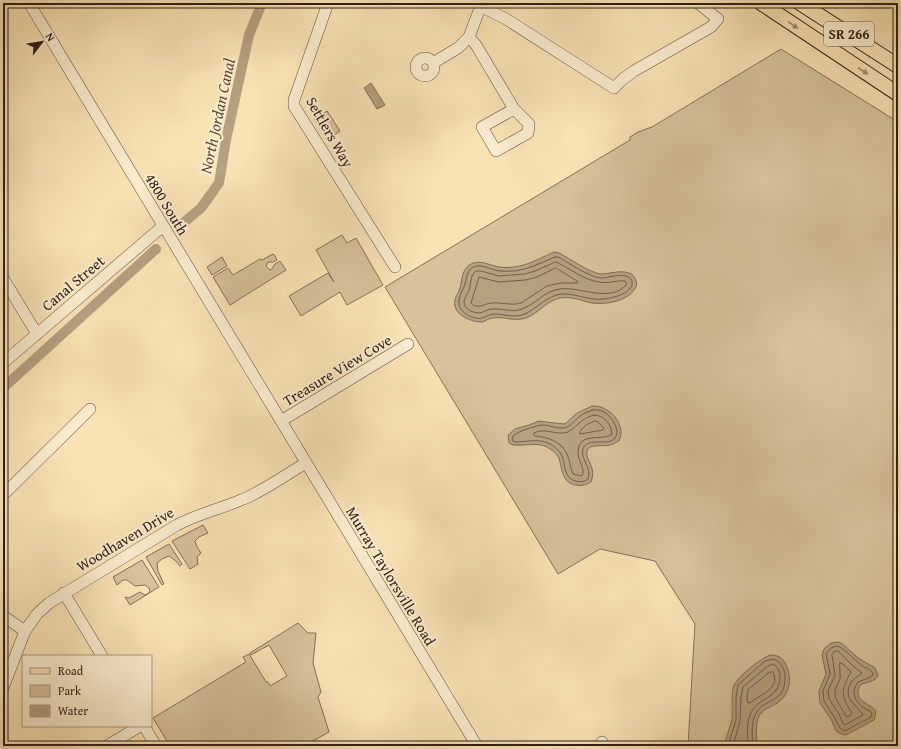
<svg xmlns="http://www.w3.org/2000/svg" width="901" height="749" font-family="'Gentium Book Plus',serif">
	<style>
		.green { fill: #d7c29a; stroke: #847058 }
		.water { fill: #b5a07f; stroke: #806c55 }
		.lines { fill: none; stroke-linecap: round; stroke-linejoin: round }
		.shore { stroke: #725f4a; stroke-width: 1 }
		.canal { stroke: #b5a07f; stroke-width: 10 }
		.minor-casing { stroke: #624f3d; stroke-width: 12 }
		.major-casing { stroke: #301e15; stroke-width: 16 }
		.minor { stroke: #fbedcf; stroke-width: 11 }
		.major { stroke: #f9e3b5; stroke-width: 14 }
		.oneway { fill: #9f8a6d }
		.labels { text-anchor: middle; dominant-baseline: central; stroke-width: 4; stroke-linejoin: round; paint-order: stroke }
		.shield { fill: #fbedcf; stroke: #6d5c4d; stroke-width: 1 }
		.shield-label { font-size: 14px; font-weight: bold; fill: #301e15 }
		.street-label { font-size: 15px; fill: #301e15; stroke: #fbedcf }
		.water-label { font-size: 16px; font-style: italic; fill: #5f4c3a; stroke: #fbedcf }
	</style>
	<rect width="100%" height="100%" fill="#f9e3b5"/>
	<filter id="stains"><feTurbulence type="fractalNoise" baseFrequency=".005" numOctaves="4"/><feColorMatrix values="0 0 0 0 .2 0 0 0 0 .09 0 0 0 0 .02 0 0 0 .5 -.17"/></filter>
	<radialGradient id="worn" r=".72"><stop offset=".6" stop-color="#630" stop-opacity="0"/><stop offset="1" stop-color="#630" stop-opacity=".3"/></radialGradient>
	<!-- green -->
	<g class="green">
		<path d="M781,49L898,122V746H688L695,624L655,561L600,549L558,574L385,287L630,140V137L638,132L652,127Z"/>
		<path d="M327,111L340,131L327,140L314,119Z"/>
		<path d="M342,235L347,243L356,238L383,285L347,305L340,292L301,316L289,296L328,273L334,282L316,250Z"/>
		<path d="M273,254L275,256L277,260L273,262H268L266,266L270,270L272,269L275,264L280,261L286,270L230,305L213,277L228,268L233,275L260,259L262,260Z"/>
		<path d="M222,257L227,266L212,275L207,267Z"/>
		<path d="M203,525L208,533L199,537L195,541L197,547L201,553L197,557L198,564L190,569L172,541Z"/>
		<path d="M169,544L182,564L180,566L176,561L169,556L162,559L157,563L158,571L164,584L162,585L146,557Z"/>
		<path d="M142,560L159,587L130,605L125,597L129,598L140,592L145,595L148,594L150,591L149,588L145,585L135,586L127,580H123L117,585L113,577Z"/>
		<path d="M298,623L308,633H316L313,663L321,692L318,697L329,732L304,746H296L295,745L293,746H170L153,718L246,662L243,657L249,654L266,682H268L270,686L287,676L269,645L251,655L250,653Z"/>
	</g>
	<!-- water -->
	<g class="water">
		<path d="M371,83L385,105L377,109L364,88Z"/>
		<path d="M554,252L559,253C569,258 590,273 601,274C612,274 620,269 632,274C636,279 639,284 634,290C627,301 605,305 592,303C582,301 571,296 560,298C546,301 538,314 526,318C512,322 505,316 493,318C489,318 486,321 482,322C470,322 452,314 455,300C455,297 458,294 459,291C462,284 461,272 468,266C478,258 488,265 499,267C520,270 536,260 554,252Z"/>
		<path d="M592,406C609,405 627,424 619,441C616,442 613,445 610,445C604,447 589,443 587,451C585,460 597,467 591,482C586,485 581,486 576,485C562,483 562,469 559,458C557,454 551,449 547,447C538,442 523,446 513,445L509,443L508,435L515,429L529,425L539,421L554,423L565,424L577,413Z"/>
		<path d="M839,642L844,645L858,658L875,668L878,676C875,682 866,682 860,685C852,702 869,702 876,711L874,720L846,735L841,734L836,731L831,719L820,703L819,691L826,674L822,655L824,649L831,643Z"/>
		<path d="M770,655C777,655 782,657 785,663C792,675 791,692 780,701C773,707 762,708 758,718C755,726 757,737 757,746H724C726,737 730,728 732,719C733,709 731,698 733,688C736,677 759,660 770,655Z"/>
	</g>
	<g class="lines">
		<!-- shore -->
		<g class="shore">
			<path d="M555,257H558C569,263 589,277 601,278C611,278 624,271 632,280V286C629,291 623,294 618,296C610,298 602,300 594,299C583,298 572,293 561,294C547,296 538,307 527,313C516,319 505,314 494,314C489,314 486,317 482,318C473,320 457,312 459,300C460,293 465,287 466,280C467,274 469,268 476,266C484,265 492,270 500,271C523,273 535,265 555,257Z"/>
			<path d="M556,262C570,268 583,280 599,282C607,284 616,280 625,281L627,284C610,304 581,286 560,289C544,291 536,304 522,309C512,313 502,308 492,309C488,309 484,312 480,313C474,313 464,310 464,302C464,299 467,294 469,291C471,284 470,275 476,271H481L499,276L525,274L535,271Z"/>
			<path d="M556,268L577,281V283H560L547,286L521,303C511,306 502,302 492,303C487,303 484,306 479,306C476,307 473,305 471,303L479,277L499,282L526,280L537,277Z"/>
			<path d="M593,410C596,410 600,410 602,411C611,415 625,434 611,441C603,444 587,438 583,449C580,459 592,467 588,479C584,482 580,482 576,481C563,479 566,463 561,454C559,450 554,446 550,444C540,438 525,442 515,442L512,440L513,436C516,432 539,424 545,425C552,426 559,430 567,427C572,425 575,420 579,417C583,413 588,412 593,410Z"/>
			<path d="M594,415C604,415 611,424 612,434C603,442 578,430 578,453C578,461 586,469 582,476L573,474C570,468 570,460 567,454C561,441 547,437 535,436L534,435V433C545,427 556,436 568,432C574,429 577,424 583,420C586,418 590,416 594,415Z"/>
			<path d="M595,421L598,422L604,428L603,430L580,434V431L586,425Z"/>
			<path d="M836,646C844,646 855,662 864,667C868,669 871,669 873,674L871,677L858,682C851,692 854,701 864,708C867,710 869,710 872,713L871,717L845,731L840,728L834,717L824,701L823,691L830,674L826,654L830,649Z"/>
			<path d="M835,651H838L852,665L862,673C860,676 855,677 852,681C841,698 856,704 863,715L845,725L843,724L839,714L829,699L828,691L835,675L832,655Z"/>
			<path d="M840,663L843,664L851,672C841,690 840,695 852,713L848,717L846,716L835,697V690L840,679Z"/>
			<path d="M770,672H773C781,689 760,694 750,703H748L747,697L748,690Z"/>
			<path d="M728,746L736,720V697L738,685L765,661L774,659C781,663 785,669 785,676C786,705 763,697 755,715C751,724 752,737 753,746"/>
			<path d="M733,746L740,721L741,697L743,687L768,666L773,664C778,667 780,672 780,677C780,700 757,696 750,715C746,724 748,736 748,746"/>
		</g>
		<!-- canal -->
		<g class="canal">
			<path d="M182,224L201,208L219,183L226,140L249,35L262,3"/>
			<path d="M3,388L156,249"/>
		</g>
		<!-- minor casing -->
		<g class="minor-casing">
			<g id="minor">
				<path d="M29,3L477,746"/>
				<path d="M328,3L294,100V106L395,267"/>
				<path d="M482,7L506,19L614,88L623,79L634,71L711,27L718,19L698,3"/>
				<path d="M469,37L476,45L514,109L529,124L528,133L496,151L482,127L514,109"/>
				<circle cx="425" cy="67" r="9"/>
				<path d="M433,63L458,48L469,37L482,3"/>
				<path d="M3,278L37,334"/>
				<path d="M3,363L163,226"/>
				<path d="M281,421L408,344"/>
				<path d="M3,495L90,409"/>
				<path d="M64,593L102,656"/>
				<path d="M3,616L25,631"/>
				<path d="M3,688L25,631L37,614L49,603L177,525C198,514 220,509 241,500C264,491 285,475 306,463"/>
				<path d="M144,726L156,746"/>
				<path d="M602,742V746"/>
				<path d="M107,746L140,726"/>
			</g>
		</g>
		<!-- major casing -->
		<g class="major-casing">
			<g id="major">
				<path d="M761,3L898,94"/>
				<path d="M800,3L898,66"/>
			</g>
		</g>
		<!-- minor -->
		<use href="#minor" class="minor"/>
		<!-- major -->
		<use href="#major" class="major"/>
	</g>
	<!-- one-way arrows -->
	<defs><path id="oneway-solid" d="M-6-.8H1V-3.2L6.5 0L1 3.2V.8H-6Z"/></defs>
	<g class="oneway">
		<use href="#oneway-solid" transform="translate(793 25) rotate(34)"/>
		<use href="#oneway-solid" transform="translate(863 71) rotate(33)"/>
	</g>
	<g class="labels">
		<!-- shield labels -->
		<rect class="shield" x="824" y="22" width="50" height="24" rx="3"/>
		<g class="shield-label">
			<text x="849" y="34">SR 266</text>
		</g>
		<!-- street labels -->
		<g class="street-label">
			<text transform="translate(330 132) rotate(60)">Settlers Way</text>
			<text transform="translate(167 204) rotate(59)">4800 South</text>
			<text transform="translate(73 283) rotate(-40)">Canal Street</text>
			<text transform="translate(337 370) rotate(-31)">Treasure View Cove</text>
			<text transform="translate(125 539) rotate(-31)">Woodhaven Drive</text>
			<text transform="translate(391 576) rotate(59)">Murray Taylorsville Road</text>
		</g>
		<!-- water labels -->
		<g class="water-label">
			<text transform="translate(217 116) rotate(-78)">North Jordan Canal</text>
		</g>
	</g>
	<!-- margin -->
	<rect width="901" height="749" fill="none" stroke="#f9e3b5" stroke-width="16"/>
	<rect x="4" y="4" width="893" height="741" fill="none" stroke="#301e15" stroke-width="2"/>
	<rect x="8" y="8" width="885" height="733" fill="none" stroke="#301e15"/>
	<!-- legend -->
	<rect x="22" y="655" width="130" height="72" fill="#fbedcf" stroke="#aa9a85"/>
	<rect x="30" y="668" width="20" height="6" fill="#f9e3b5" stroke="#aa9a85"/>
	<text x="58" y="675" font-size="12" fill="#301e15">Road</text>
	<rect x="30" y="685" width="20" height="12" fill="#d7c29a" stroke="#aa9a85"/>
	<text x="58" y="695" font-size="12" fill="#301e15">Park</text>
	<rect x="30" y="705" width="20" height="12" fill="#b5a07f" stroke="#aa9a85"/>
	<text x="58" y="715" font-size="12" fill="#301e15">Water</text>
	<!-- north arrow -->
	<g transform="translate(42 42) rotate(59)" stroke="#fbedcf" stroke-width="3" paint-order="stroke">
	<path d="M0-3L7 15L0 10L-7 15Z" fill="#301e15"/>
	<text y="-6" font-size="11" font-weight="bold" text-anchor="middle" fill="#301e15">N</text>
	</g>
	<rect width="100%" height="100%" filter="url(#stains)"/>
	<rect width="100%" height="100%" fill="url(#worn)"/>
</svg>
